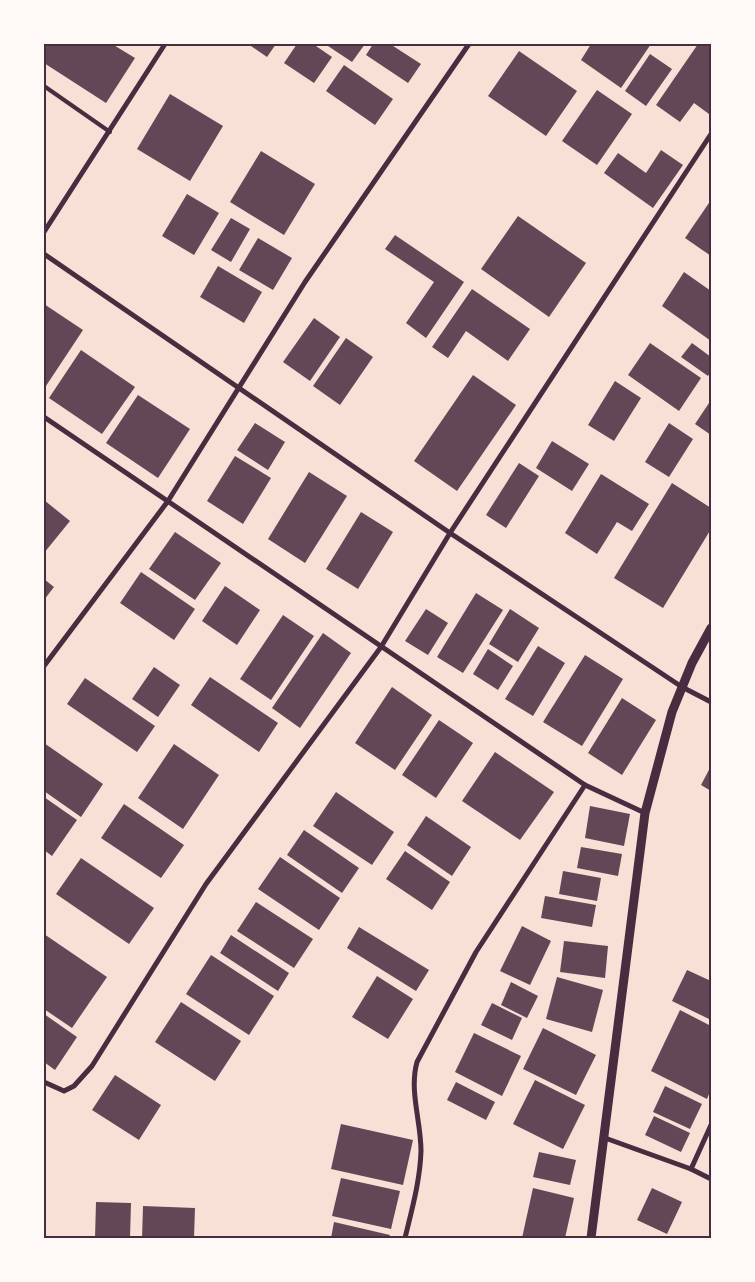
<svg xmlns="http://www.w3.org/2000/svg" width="755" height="1282" font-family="'Noto Sans',sans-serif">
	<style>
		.building { fill: #644757 }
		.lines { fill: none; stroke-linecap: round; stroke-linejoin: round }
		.service { stroke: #4a2c40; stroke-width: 4 }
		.minor { stroke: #4a2c40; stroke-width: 5 }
		.tertiary { stroke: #4a2c40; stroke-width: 9 }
		.neatline { fill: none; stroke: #4a2c40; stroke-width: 2 }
	</style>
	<rect width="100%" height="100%" fill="#f7e1d7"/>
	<!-- building -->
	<g class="building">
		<path d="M44,44H112L135,58L106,103L44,63Z"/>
		<path d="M248,44H276L267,57Z"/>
		<path d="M297,44H313L332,57L314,83L284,63Z"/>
		<path d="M325,44H365L352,62Z"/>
		<path d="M373,44H390L421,64L408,83L366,55Z"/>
		<path d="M591,44H651L621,88L581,60Z"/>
		<path d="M698,44H711V111L709,114L694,103L680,122L656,105Z"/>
		<path d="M519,51L577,91L546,136L488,96Z"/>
		<path d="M650,54L672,69L646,106L625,91Z"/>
		<path d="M344,65L393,99L375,125L326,91Z"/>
		<path d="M597,90L632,114L597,165L562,141Z"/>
		<path d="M170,94L223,126L190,181L137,149Z"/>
		<path d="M661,150L683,165L653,208L604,173L618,153L646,173Z"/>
		<path d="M261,151L315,184L284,235L230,202Z"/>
		<path d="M187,194L219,213L194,255L162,236Z"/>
		<path d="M711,200V256L685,238Z"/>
		<path d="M518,216L586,263L549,317L481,269Z"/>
		<path d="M231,218L250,229L231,262L211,250Z"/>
		<path d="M395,235L464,282L426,338L406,323L434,282L385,249Z"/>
		<path d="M258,238L292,258L273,290L239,270Z"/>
		<path d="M218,266L262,292L244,323L200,297Z"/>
		<path d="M684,272L711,291V341L662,306Z"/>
		<path d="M472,289L530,329L508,361L466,331L448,358L432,347Z"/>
		<path d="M44,304L83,330L44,389Z"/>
		<path d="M314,318L340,337L310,381L283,362Z"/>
		<path d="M346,338L373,357L340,405L313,386Z"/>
		<path d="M650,343L701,378L679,411L628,375Z"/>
		<path d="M692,343L711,357V371L708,376L681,357Z"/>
		<path d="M81,350L135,387L102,434L49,398Z"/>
		<path d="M473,375L516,405L457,491L414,461Z"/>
		<path d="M615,381L641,398L614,441L588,425Z"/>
		<path d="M138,395L190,429L158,478L106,443Z"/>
		<path d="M711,400V435L695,424Z"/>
		<path d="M255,423L285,442L268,470L237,450Z"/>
		<path d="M669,423L693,439L669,477L645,462Z"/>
		<path d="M552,441L589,464L572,491L536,468Z"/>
		<path d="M235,456L271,478L243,524L207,501Z"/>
		<path d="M519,463L539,476L506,528L486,515Z"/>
		<path d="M309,472L347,496L305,563L268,539Z"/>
		<path d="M601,474L649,504L632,531L617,522L597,554L565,533Z"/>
		<path d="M672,483L711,508V529L663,608L614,578Z"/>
		<path d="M44,500L70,521L44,553Z"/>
		<path d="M361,512L393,532L358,589L326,569Z"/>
		<path d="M175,532L221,563L195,600L149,569Z"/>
		<path d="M141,572L195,609L174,640L120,603Z"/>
		<path d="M44,579L54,587L44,600Z"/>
		<path d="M225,586L260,610L237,645L202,621Z"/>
		<path d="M476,593L503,610L463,673L437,657Z"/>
		<path d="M426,609L448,623L428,655L405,641Z"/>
		<path d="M510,609L539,628L518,662L489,644Z"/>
		<path d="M283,615L314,636L271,700L240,679Z"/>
		<path d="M323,633L351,653L300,728L272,708Z"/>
		<path d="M538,646L565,663L533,716L505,699Z"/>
		<path d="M488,649L513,666L498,690L473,674Z"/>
		<path d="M585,655L623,679L582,746L543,722Z"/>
		<path d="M154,667L180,685L158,717L132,699Z"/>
		<path d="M210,677L278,723L259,752L191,705Z"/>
		<path d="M85,678L155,726L137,752L67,704Z"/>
		<path d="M392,687L432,715L395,770L355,743Z"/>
		<path d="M622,698L656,720L622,775L588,753Z"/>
		<path d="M439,720L473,743L436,798L402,775Z"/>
		<path d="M44,743L103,784L81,817L44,791Z"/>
		<path d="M174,744L219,775L183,829L138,798Z"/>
		<path d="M495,752L554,792L520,840L462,801Z"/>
		<path d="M711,766V791L701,785Z"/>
		<path d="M336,792L394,832L372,865L313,826Z"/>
		<path d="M44,797L77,820L52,856L44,850Z"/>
		<path d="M124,804L184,845L161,878L101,838Z"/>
		<path d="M590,806L630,814L624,846L585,838Z"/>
		<path d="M426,816L471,847L452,876L407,845Z"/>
		<path d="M304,830L359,868L342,893L287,855Z"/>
		<path d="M581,847L622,854L618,876L577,868Z"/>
		<path d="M405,851L450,882L432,910L386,879Z"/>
		<path d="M280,857L340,898L319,930L258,889Z"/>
		<path d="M81,858L154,908L129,944L56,894Z"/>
		<path d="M563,871L601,878L597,901L559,894Z"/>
		<path d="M545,896L596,905L592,927L541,918Z"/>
		<path d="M256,902L313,939L294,968L237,931Z"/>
		<path d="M522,926L551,941L530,985L500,971Z"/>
		<path d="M359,927L429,970L416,991L347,948Z"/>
		<path d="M44,934L107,977L72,1028L44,1009Z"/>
		<path d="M231,935L289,973L278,991L220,953Z"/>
		<path d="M564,941L608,946L605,978L560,972Z"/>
		<path d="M211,955L274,996L249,1035L186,994Z"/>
		<path d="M687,970L711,981V1020L672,1001Z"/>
		<path d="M377,976L413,999L388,1039L352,1017Z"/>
		<path d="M557,977L603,990L592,1032L546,1019Z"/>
		<path d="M511,982L538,996L527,1018L501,1005Z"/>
		<path d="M181,1002L241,1041L215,1081L155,1042Z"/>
		<path d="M492,1003L522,1018L512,1040L481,1025Z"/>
		<path d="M680,1010L711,1026V1089L707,1099L651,1071Z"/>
		<path d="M44,1014L77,1037L55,1070L44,1062Z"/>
		<path d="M543,1028L596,1055L576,1095L523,1069Z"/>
		<path d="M474,1033L521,1056L502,1096L455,1072Z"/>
		<path d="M115,1075L161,1105L139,1140L92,1110Z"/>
		<path d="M535,1080L585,1105L563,1149L513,1124Z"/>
		<path d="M456,1082L495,1102L486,1120L447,1100Z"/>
		<path d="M665,1086L702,1104L690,1129L653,1112Z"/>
		<path d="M654,1116L690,1133L681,1152L645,1135Z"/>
		<path d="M341,1124L413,1140L403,1185L331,1169Z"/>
		<path d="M539,1152L576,1160L570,1185L533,1177Z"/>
		<path d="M341,1178L400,1191L391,1229L332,1216Z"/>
		<path d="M533,1188L574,1198L565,1238H522Z"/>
		<path d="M652,1188L682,1202L667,1234L637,1220Z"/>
		<path d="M96,1202L131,1203L130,1238H95Z"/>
		<path d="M143,1206L195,1208L194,1238H142Z"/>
		<path d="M334,1222L390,1235L389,1238H331Z"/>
	</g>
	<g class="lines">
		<!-- service -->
		<path class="service" d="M44,86L110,132"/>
		<!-- minor -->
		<g class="minor">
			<path d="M44,232L165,44"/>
			<path d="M44,254L450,533L682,687L711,702"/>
			<path d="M44,417L585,785L645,813"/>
			<path d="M44,666L168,501L305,282L469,44"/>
			<path d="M44,1082L64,1091L74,1086L92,1066L206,884L381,647L450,533L711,134"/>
			<path d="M605,1138L691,1169L711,1179"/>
			<path d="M691,1169L711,1125"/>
			<path d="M405,1238C412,1209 420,1181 421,1151C421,1121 409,1091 417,1062L476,952L585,785"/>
		</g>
		<!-- tertiary -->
		<path class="tertiary" d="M591,1238L645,813L672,712L692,663L711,628"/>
	</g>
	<!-- border -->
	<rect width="755" height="1282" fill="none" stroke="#fffaf5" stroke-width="90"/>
	<rect x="45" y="45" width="665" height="1192" class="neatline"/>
</svg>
